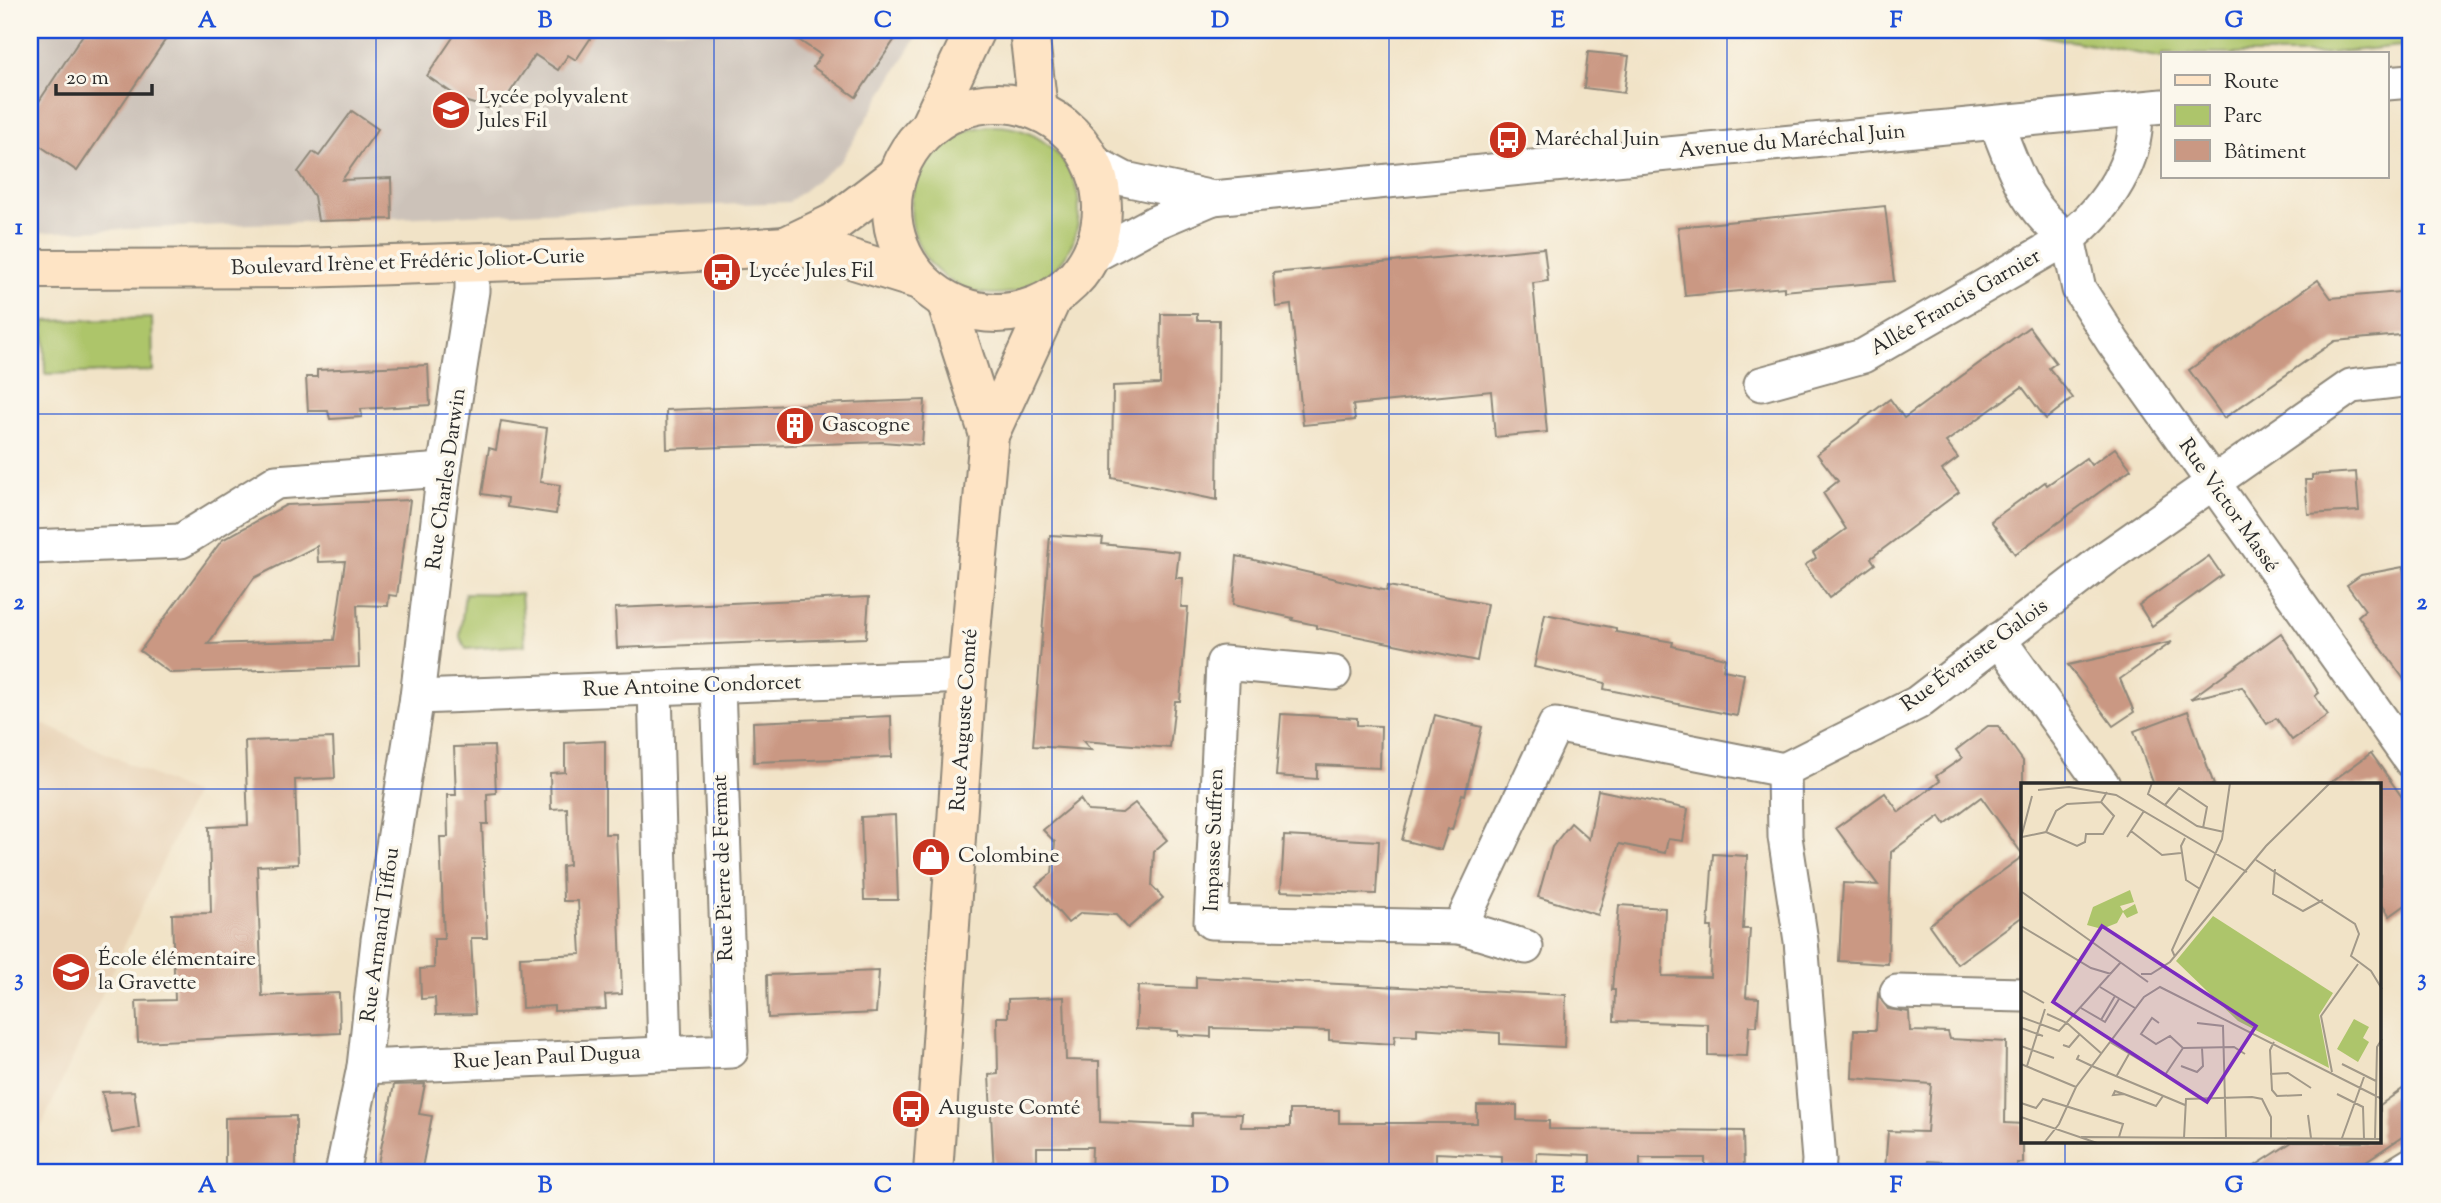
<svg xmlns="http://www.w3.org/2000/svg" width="2441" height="1203" font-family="'Sorts Mill Goudy',serif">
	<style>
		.built { fill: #e9d4b8 }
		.industrial { fill: #ccc2b9 }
		.green { fill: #adc56b; stroke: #6c784b; stroke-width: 2 }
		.building { fill: #ca9883; fill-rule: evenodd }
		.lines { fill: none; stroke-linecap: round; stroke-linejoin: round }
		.street-casing { stroke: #8e8779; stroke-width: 37 }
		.secondary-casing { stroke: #8e8779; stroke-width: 42 }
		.street { stroke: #fff; stroke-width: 33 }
		.secondary { stroke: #fee4c5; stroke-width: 38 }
		.grid { fill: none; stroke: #1d4ed8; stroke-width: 2; stroke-opacity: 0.55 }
		.labels { text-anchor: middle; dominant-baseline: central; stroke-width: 7; stroke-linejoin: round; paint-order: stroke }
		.poi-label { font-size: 21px; fill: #2b2b2b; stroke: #fbf7ec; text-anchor: start }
		.street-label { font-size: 21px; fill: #2b2b2b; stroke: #fbf7ec }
		.inset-road { fill: none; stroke: #a29989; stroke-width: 2 }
		.view { fill: #7b2cbf; fill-opacity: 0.15; stroke: #7b2cbf; stroke-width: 3.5 }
		.inset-edge { fill: none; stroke: #2b2b2b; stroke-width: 3.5 }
		.neatline { fill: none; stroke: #1d4ed8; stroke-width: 2.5 }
		.grid-label { font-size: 23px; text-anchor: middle; font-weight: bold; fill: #1d4ed8 }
	</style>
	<rect width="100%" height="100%" fill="#fbf7ec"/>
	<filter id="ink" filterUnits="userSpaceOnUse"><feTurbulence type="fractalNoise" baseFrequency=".0143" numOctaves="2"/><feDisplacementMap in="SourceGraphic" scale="14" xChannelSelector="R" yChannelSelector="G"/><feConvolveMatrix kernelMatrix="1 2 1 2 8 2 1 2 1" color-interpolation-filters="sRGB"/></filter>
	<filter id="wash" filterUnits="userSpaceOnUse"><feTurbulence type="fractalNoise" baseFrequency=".00686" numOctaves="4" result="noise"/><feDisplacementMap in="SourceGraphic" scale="28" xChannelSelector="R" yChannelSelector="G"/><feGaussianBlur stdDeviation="1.57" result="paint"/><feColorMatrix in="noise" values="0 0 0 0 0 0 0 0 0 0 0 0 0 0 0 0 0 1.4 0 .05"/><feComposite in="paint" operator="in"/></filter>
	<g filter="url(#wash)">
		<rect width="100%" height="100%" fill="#f1e3c7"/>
		<!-- built -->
		<path class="built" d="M30,718L194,794L30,1151Z"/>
		<!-- industrial -->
		<path class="industrial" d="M30,30H921L841,161L789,202L30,233Z"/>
		<!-- green -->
		<g class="green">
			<path d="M2011,30H2411V45L2320,54H2163V58Z"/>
			<circle cx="995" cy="210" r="84"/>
			<path d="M152,318L153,371L45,374L44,321Z"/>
			<path d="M465,593L521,594L525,645L466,649L460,637Z"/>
		</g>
		<g id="blocks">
			<!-- building -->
			<g class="building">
				<path d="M86,30H172L77,171L30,139V115Z"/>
				<path d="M458,30H596L576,60L568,55L558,70L535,55L499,109H491L464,101L427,76Z"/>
				<path d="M784,30H901L856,97L813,67L821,55Z"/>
				<path d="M1588,52L1629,56L1624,93L1584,88Z"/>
				<path d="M352,111L378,129L342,180L391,178L392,219L318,221L314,196L298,172L313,152L319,156Z"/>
				<path d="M1885,206L1894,281L1784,291V287L1685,296L1678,227Z"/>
				<path d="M1544,248L1548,281L1533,283L1547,432L1495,437L1491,391L1353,405L1355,420L1303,425L1291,305L1276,307L1273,273Z"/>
				<path d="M2318,280L2331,298L2411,291V334L2335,341L2224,418L2189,370Z"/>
				<path d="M1161,314H1197V320H1219L1217,500L1112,478L1113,386L1160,384Z"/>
				<path d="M2029,327L2056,363L2049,368L2073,398L2046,419L2022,387L1946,442L1958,458L1942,470L1959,492L1871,558L1875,564L1829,598L1805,565L1816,558L1813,553L1846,529L1823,493L1838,481L1817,454L1890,399L1904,418Z"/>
				<path d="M428,365L430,405L361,409L362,417L330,419L328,411H308L306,377H317V370Z"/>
				<path d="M925,400L922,445L882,442L667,449L666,410Z"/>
				<path d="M501,421L547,428L540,482L560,485L556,514L507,507L508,498L482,494L489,448L496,450Z"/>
				<path d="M2115,448L2131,469L2015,554L1991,521L2045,482L2047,485L2086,458L2091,465Z"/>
				<path d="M2356,472L2359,511L2308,514L2305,480H2312V475Z"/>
				<path d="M410,500L397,596L389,595L388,606L357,605L359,667L170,673L140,651L222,540L286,505ZM317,546L318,562L345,561L334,640L208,644L254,578Z"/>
				<path d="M1050,535L1103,538L1102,544L1179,552L1176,578H1183L1181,607H1188L1180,701H1175L1170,748L1083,741L1091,750L1033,746Z"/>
				<path d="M1237,556L1387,591L1388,586L1487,604L1477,661L1316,628V625L1292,620L1293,618L1233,605Z"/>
				<path d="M2209,556L2222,575L2152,626L2139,605Z"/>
				<path d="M2403,567L2407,592L2411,598V689L2358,616L2365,610L2347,585L2361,575Z"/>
				<path d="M869,597L866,638L617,648L615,608Z"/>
				<path d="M1545,614L1616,628V632L1673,642L1672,646L1725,658L1723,670L1744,674L1737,716L1604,689L1605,683L1534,667Z"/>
				<path d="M2281,633L2319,693L2315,696L2328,715L2292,740L2276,718L2267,724L2242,687L2190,699Z"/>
				<path d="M2172,642L2120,679L2134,712L2113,726L2068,665Z"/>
				<path d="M2188,711L2214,785H2154L2134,731Z"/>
				<path d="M1281,714L1357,718V725L1381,726L1380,768L1317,765V779L1276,776Z"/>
				<path d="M1435,715L1482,727L1465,795L1462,794L1452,830L1448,829L1441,850L1402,840Z"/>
				<path d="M891,716L892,757L754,762L753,722Z"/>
				<path d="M1988,726H1998L2023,761V855L1981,797L1945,824L1940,816L1891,852L1888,964L1839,961L1843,883L1878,885L1836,828L1885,793L1899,812L1940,781L1936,776L1962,758L1956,750Z"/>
				<path d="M333,738L335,778L295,780L298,864L257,866L262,996L339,993L340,1033L138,1042L136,1001L175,1000L172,914L211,913L209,827L248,825L245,741Z"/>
				<path d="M605,741V834H616L622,994L605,995L606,1009L554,1011V1006L522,1008L520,957L581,954L578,901H563L562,866L569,865L567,808L551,809L550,773L565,772V743Z"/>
				<path d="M494,746L496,793L487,794L488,824H482L487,938H471L475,1014L436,1015L435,998L421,999L420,969L434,968V939H444L440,837H448L447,795H456L454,747Z"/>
				<path d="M2371,753L2411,810V901L2390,916L2380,902V785H2327Z"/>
				<path d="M1598,790L1688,809L1683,841L1668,839L1665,853L1619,844L1598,915L1538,897L1552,847L1571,823L1589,839Z"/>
				<path d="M1080,799L1088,811L1122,813L1135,803L1167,840L1154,851L1152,886L1163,898L1128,928L1116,915L1081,913L1068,923L1036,886L1052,873L1055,842L1043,830Z"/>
				<path d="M895,815L898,900H864L861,817Z"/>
				<path d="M1284,836L1379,841L1376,894L1281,891Z"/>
				<path d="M1713,854L1747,856L1743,929H1750L1746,997L1759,998L1757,1026H1749L1747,1056L1708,1055V1024L1614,1021L1615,990H1612L1619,905L1665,908L1662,976L1710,977L1712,927H1708Z"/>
				<path d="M2023,856V916L1957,964L1929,925Z"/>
				<path d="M879,971L876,1013L768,1018L767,975Z"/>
				<path d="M1196,977L1566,995L1564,1047L1500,1044V1033L1417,1028V1036L1395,1035L1394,1044L1329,1040V1031L1211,1028V1037L1178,1035V1031L1136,1029L1138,986L1196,988Z"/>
				<path d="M1878,994L1888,1009L1909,1012L1910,1031L1948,1032L1950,1039L2006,1042L2005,1123L2023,1124V1163H2017V1173L1977,1172V1164L1928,1161L1927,1170L1885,1169L1888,1131L1927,1132L1931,1084L1852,1078L1854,1030H1876Z"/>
				<path d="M1064,997L1066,1060L1099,1061L1100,1122L1192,1126V1113L1242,1114L1241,1127H1290V1110H1339V1123H1477V1105H1517V1120L1549,1121V1129L1743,1131L1744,1173H1705V1158H1640V1171H1590V1155L1537,1153V1167L1502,1166V1156L1436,1153V1171H1091L1092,1147H1037V1173H994L989,1075L998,1074L997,1017H1008V999Z"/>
				<path d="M2411,1083V1131L2348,1173H2244L2292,1142H2380V1105Z"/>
				<path d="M425,1084L419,1114L432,1116L421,1173H376L394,1085Z"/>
				<path d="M134,1091L139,1128L112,1133L102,1092Z"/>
				<path d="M296,1116V1173H225V1118Z"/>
			</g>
		</g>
	</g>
	<g filter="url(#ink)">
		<use href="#blocks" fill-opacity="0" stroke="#8e8779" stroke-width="2"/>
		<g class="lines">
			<!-- street casing -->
			<g class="street-casing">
				<g id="street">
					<path d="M2387,83L2411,81"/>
					<path d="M1996,123C2015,170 2025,209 2068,238C2107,208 2140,159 2135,109"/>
					<path d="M1093,162L1125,179L1213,198L2163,106"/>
					<path d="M1091,257L1154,223L1213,198"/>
					<path d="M1761,384L1863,356L2068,238L2079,289L2113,342L2411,761"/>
					<path d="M30,547L181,541L276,482L444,470"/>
					<path d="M1999,639L2103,785"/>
					<path d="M1334,673L1223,663L1211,922L1460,927L1555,725L1784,770"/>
					<path d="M655,689L665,1052"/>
					<path d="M417,697L967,676"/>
					<path d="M1460,927L1526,947"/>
					<path d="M1897,992L2023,995"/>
					<path d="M364,1067L731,1051L718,686"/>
					<path d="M342,1173L364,1067L378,940L417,697L444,470L472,291V261"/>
					<path d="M1818,1173L1819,1160L1801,941L1785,837L1784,770L1917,703L2107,557L2351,386L2411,379"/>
					<path d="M2398,1173L2411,1165"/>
				</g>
			</g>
			<!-- secondary casing -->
			<g class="secondary-casing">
				<g id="secondary">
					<path d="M1029,30L1038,110"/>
					<circle cx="997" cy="208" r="105"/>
					<path d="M929,127L975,30"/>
					<path d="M786,246L834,223L897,175"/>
					<path d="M30,269L301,268L606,258L786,246L822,250L919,280"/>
					<path d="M946,301L989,435"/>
					<path d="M933,1173L967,676L989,435L1052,298"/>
				</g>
			</g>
			<!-- street -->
			<use href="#street" class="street"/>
			<!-- secondary -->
			<use href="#secondary" class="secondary"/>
		</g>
	</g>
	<!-- grid -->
	<path class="grid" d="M376,30V1173M714,30V1173M1052,30V1173M1389,30V1173M1727,30V1173M2065,30V785M30,414H2411M30,789H2023M2380,789H2411M2065,1142V1173"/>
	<!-- icons -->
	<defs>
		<g id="school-disc" transform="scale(2.0125)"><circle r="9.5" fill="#c8321e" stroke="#fbf7ec"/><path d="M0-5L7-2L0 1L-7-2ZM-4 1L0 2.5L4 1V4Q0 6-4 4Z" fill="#fff"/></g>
		<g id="bus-disc" transform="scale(2.0125)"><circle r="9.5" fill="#c8321e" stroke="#fbf7ec"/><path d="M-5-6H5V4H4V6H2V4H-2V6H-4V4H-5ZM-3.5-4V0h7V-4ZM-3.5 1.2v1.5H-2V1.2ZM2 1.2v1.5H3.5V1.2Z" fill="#fff"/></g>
		<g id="building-disc" transform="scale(2.0125)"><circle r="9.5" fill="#c8321e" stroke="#fbf7ec"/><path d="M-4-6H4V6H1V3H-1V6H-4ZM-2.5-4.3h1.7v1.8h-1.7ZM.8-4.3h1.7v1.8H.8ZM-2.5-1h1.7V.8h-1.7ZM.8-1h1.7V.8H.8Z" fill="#fff"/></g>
		<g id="shop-disc" transform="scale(2.0125)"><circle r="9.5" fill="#c8321e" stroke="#fbf7ec"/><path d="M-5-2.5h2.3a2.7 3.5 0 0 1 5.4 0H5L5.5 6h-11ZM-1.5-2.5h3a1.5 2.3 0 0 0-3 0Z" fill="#fff"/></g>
	</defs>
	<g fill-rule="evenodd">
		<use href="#school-disc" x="451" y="110"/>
		<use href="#bus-disc" x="1508" y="140"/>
		<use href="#bus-disc" x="722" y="272"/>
		<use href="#building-disc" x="795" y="426"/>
		<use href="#shop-disc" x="931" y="857"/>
		<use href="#school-disc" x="71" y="972"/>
		<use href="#bus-disc" x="911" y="1109"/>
	</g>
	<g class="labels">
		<!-- poi labels -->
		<g class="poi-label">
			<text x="478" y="98">Lycée polyvalent<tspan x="478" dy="24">Jules Fil</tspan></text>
			<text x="1535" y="140">Maréchal Juin</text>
			<text x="749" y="272">Lycée Jules Fil</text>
			<text x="822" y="426">Gascogne</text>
			<text x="958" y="857">Colombine</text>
			<text x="98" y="960">École élémentaire<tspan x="98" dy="24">la Gravette</tspan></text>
			<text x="938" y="1109">Auguste Comté</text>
		</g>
		<!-- street labels -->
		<g class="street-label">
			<text transform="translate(1792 142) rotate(-5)">Avenue du Maréchal Juin</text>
			<text transform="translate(408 263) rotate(-2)">Boulevard Irène et Frédéric Joliot-Curie</text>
			<text transform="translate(1956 303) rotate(-30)">Allée Francis Garnier</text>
			<text transform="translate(447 479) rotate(-82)">Rue Charles Darwin</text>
			<text transform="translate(2228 506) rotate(55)">Rue Victor Massé</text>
			<text transform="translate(1975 656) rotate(-36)">Rue Évariste Galois</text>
			<text transform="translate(692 687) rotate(-2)">Rue Antoine Condorcet</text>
			<text transform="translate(965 720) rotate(-86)">Rue Auguste Comté</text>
			<text transform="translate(1215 840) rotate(-88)">Impasse Suffren</text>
			<text transform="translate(724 868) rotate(-92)">Rue Pierre de Fermat</text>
			<text transform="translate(381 935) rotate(-82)">Rue Armand Tiffou</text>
			<text transform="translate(547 1058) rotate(-3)">Rue Jean Paul Dugua</text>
		</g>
	</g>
	<!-- overview -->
	<g transform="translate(2021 783)">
		<rect width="360" height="360" fill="#f1e3c7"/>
		<path d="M109,107L113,119L99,123L102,128L114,121L117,130L106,135L102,129L96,140L81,146L66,142L72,124ZM192,133L312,210L298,232L308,285L217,238L155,178ZM333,236L348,244L342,255L348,259L337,279L316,266Z" fill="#adc56b"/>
		<path class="inset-road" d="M131,0L127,11L176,43L203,49M17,7L48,4L95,12L226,89M144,22L158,5L186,24L182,45M110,48L141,72L160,70M25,49L56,63L64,59L65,51H82L93,33L80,19M1,54L25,49L35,28L46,21L80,19L86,9M106,54L123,28M0,55L11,13M164,55L160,63L165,97L179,106M235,77L334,141L338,151L330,173L350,188L361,206M254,86L252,111L282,128L302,117M1,109L127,199M0,143L70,185L90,191M154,174L151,167L201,56L209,0M120,191H130L149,179L245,63L309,0M79,204L114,225M0,207L23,220M60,225L84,239L98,216M26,231L46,240L81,271M0,234L38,248L100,179M80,237L94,213M138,240L131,235L120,251L135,261L149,253L162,265M176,240L202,243L205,355M0,245L22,253M89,259L144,292L162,265L213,264L224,271M253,259L249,267L251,307L256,313L281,312M42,262L48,264L59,251M0,263L33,275M58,272L56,276L71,283L164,322M0,281L55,304M321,281L355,298M6,283L24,226M160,283L176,289L182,283L181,265M311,289L300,233L337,181M249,291L267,290L290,305M95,294L108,271M103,311L92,312L94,308L103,311L135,323L142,313M316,311L342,324L343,356M0,320L15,325L22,316L102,341L98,354M287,332L290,355M0,334L76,360M60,354L361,356M163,355L165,316L231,314L241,316L250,334V356M321,355L343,294M354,356L356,264L361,256M23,360L38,341L55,304L123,214L139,204L361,316"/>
		<path class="view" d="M81,143L235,243L186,319L32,219Z"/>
		<rect width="360" height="360" class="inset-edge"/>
	</g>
	<!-- margin -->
	<rect width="2441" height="1203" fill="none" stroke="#fbf7ec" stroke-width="77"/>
	<!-- legend -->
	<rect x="2161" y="52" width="228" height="126" fill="#fbf7ec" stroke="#a8a59f" stroke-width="2"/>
	<rect x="2175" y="75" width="35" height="10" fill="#fee4c5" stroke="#a8a59f" stroke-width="2"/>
	<text x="2224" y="88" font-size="21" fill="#2b2b2b">Route</text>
	<rect x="2175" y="105" width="35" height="21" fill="#adc56b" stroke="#a8a59f" stroke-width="2"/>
	<text x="2224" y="122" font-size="21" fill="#2b2b2b">Parc</text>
	<rect x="2175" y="140" width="35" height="21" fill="#ca9883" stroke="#a8a59f" stroke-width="2"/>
	<text x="2224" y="158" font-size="21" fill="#2b2b2b">Bâtiment</text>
	<!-- scale -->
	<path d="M56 84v10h96v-10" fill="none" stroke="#2b2b2b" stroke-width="3.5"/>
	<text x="66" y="84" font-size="21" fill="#2b2b2b" stroke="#fbf7ec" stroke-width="5" paint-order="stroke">20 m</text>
	<rect x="38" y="38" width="2364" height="1126" class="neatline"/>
	<g class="grid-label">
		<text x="207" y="27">A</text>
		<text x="545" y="27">B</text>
		<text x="883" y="27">C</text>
		<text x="1220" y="27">D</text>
		<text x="1558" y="27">E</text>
		<text x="1896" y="27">F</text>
		<text x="2234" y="27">G</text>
		<text x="19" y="234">1</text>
		<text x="2422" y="234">1</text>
		<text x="19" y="609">2</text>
		<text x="2422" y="609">2</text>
		<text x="19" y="985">3</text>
		<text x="2422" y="985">3</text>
		<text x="207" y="1192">A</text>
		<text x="545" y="1192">B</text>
		<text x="883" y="1192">C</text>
		<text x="1220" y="1192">D</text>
		<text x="1558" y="1192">E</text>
		<text x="1896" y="1192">F</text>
		<text x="2234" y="1192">G</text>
	</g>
</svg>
